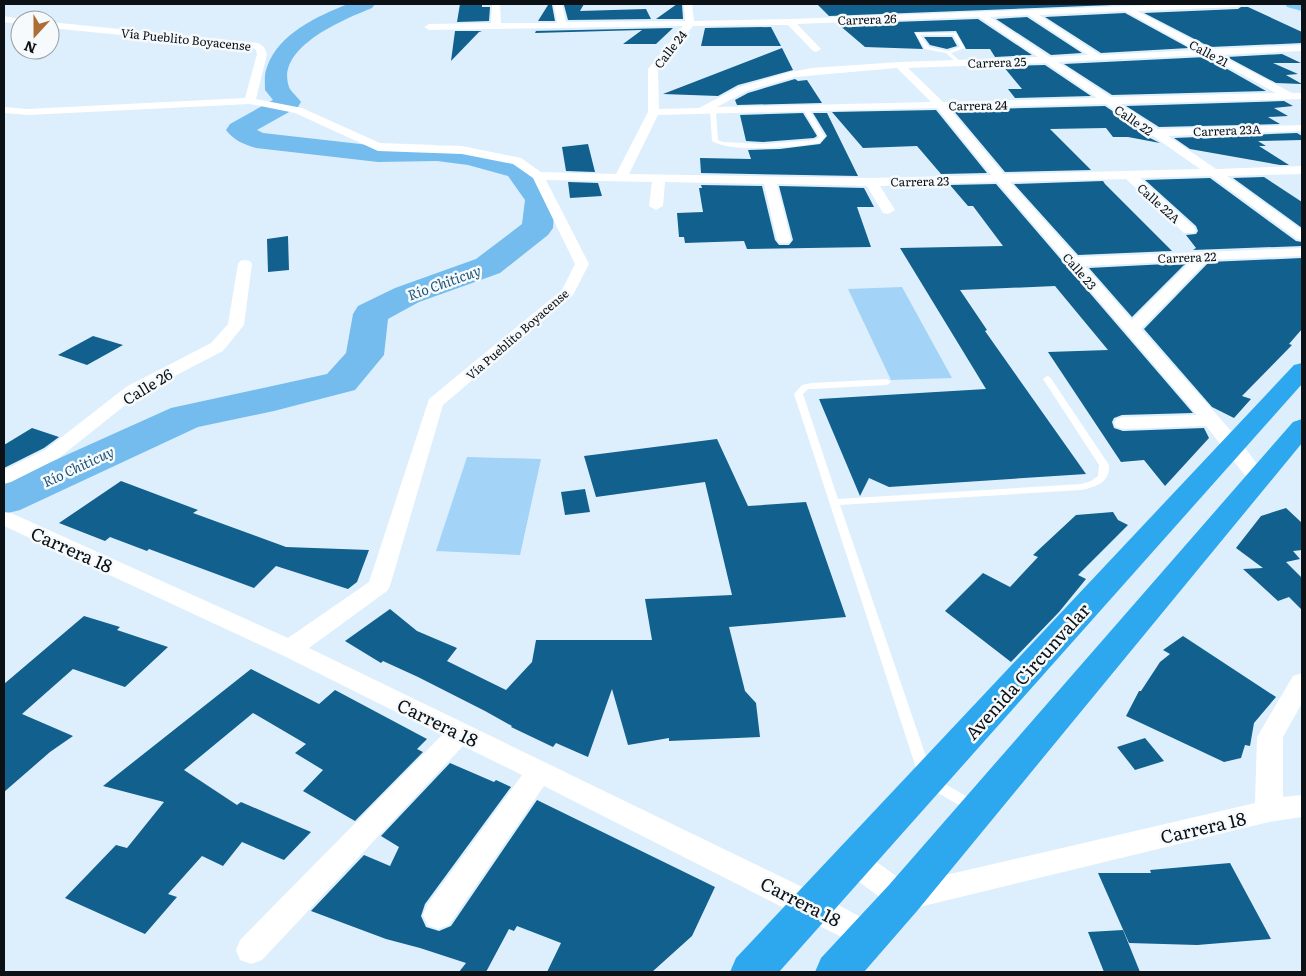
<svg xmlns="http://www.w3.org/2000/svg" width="1306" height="976" font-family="Literata,serif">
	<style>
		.green { fill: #a3d3f7 }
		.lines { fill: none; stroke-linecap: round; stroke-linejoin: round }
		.river { fill: #74bcee; fill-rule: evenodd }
		.building { fill: #11608d }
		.lane { fill: #fff; fill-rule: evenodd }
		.street { fill: #fff; fill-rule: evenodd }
		.primary { fill: #81caf5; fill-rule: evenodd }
		.highway { fill: #2da7ee; fill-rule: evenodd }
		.labels { text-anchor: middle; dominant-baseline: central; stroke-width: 5; stroke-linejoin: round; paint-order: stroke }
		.far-street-label { font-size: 12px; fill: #0b1115; stroke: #f6fafd }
		.far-water-label { font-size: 14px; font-style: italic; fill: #205577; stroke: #f6fafd }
		.street-label { font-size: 15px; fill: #0b1115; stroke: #f6fafd }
		.near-street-label { font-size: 18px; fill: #0b1115; stroke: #f6fafd }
	</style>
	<rect width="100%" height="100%" fill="#ddeffc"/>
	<!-- green -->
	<g class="green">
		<path d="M902,287L952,378L891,380L848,289Z"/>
		<path d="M467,457L541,459L520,555L436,551Z"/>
	</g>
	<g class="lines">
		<!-- river -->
		<path class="river" d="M348,4H375L372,8C345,19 275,47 289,87C291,92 298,97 301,102L298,107L257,130L263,133L378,146L437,145L469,149L528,164L555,200L553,228L548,235L500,273L419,302L388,319L384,355L355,390L274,411L198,427L20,510L4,514V483L171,408L327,374L346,353L353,314L358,306L395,288L476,259L522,224L525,200L508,176L468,165L437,161L378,162L256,148C245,145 233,140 226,130L230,124L273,100L265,90C265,82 264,74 267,67C279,33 318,16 348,4Z"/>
	</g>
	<!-- building -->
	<g class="building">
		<path d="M460,4H482V7H490L489,21L457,22Z"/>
		<path d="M584,4L580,11L646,9L651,19L568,20L564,5Z"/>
		<path d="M677,4H682L683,19H656Z"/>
		<path d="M817,4H1138L829,16Z"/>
		<path d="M548,5H552L555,21H538Z"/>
		<path d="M1241,7H1248L1302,32V43L1210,47L1144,13L1238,9Z"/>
		<path d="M1125,13L1189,48L1101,53L1045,17Z"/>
		<path d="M1027,17L1082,53L1051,55L996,19Z"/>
		<path d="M978,19L1032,55L995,57L990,49H966L956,31L914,32L923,49L865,47L838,24Z"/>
		<path d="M771,27L781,46H701L705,28Z"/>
		<path d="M673,28L656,44H623L642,30L535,33L536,31H531Z"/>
		<path d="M455,31H482L479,32L451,61Z"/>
		<path d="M924,37H952L957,46L947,49L930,45Z"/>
		<path d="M782,48L793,70L738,85L718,96L663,94Z"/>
		<path d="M1282,54L1301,63H1273L1298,74L1286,75L1302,84L1276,83L1227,57Z"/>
		<path d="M1206,57L1266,91L1112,95L1064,64Z"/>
		<path d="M1045,65L1091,96L1015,98L1008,89H1022L1003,66Z"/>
		<path d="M795,79L798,81L807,80L822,103L737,105L735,100L748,93Z"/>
		<path d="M1284,101L1293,106L1274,108L1288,116L1268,117L1280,124L1159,127L1126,106Z"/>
		<path d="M1105,106L1145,133L1148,137L1160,143L1128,137H1113L1106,128L1050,129L1091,170L1005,172L953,110Z"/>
		<path d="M936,110L987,173L941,174L917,146L863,148L832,112Z"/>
		<path d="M803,113L817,136L814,138L763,142L746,141L740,115Z"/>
		<path d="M813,113H827L858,176L701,173L700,158L751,159L748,150L780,149L820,144L827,136Z"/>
		<path d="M1297,133L1302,136V140L1258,141L1266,146H1259L1289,165H1280L1190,149L1174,138Z"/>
		<path d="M588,144L595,172L566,171L562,147Z"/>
		<path d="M1264,177L1302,202V228L1233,178Z"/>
		<path d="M1210,178L1296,241L1302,242V246L1193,250L1196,248L1186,235L1196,234L1198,231L1196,226L1145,180Z"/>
		<path d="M1103,181L1105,184L1172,251L1078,255L1014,184Z"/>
		<path d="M568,182L598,183L602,196L570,198Z"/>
		<path d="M996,184L1193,413L1122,415L1114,418L1112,422L1114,428L1123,431L1204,428L1209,438L1165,486L1144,460L1121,462L1048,352L1108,350L1055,286L960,290L987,330L985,331L1086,474L889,487L869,478L860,496L819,399L986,389L900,248L1003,246L973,206H968L950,185Z"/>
		<path d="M701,185L762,186L775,240L779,245H789L793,240L779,186L864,188L874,207H857L871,247L747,249L744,241L685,243L684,237H679L677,213L703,212L699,188H702Z"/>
		<path d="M288,236L289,270L268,272L267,239Z"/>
		<path d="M1302,258V329L1289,344L1292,345L1242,396L1251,399L1234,418L1212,407L1144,329L1209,262Z"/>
		<path d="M1186,263L1132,317L1089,268Z"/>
		<path d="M93,336L123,345L87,365L58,355Z"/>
		<path d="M32,428L59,437L44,448L4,468V445Z"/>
		<path d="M717,439L748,506L806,502L846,617L729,627L745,691L756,703L760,737L669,741V738L628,745L612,689L588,757L556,743L553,747L511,727L512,726L485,711L418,677L383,661L381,663L345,641L390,609L417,631L457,648L447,661L506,690L532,662L536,640H652L645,599L732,595L705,482L596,497L584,456Z"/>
		<path d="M121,481L198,510L193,513L286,547L369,550L357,582L348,589L276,566L254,588L149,549L147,551L110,537L105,541L59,523Z"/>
		<path d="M585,489L590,512L565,515L561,492Z"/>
		<path d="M1286,508L1302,523V550L1293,551L1300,559L1286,562L1302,578V610L1289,597L1278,601L1243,569L1263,568L1236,548L1261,516Z"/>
		<path d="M1113,512L1118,520L1128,525L1078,575L1086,579L1059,612L1011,662L945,611L983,573L1010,587L1038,557L1033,555L1076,515Z"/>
		<path d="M84,616L120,627L117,630L168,647L125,687L73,669L22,714L73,736L50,752L4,792V684Z"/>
		<path d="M1183,636L1276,697L1254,723L1250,746L1245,745L1241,758L1224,762L1126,716L1139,691H1141L1160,662L1170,654L1163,650Z"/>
		<path d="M251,669L319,704L335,690L427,739L417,749L423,752L355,821L303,791L323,770L295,753L306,744L253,713L184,770L237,805L241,802L311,832L284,860L242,842L223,866L202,856L168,894L177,897L145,934L65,898L116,845L127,848L164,802L103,786Z"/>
		<path d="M1145,738L1164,761L1135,770L1117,747Z"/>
		<path d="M450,763L494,782L496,780L511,787L425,904L421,916L426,927L439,931L451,926L537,800L715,887L692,936L652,972H547L561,943L517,926L514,931L509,929L486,972H459L466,963L420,948L386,939L311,911L364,855L390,866L399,847L381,836Z"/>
		<path d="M1230,863L1271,939L1197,945L1129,943L1098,873H1151L1150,870Z"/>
		<path d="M1123,930L1140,972H1104L1088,932Z"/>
	</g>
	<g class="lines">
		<!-- lane -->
		<g class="lane">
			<path d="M915,33H956L965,48L951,53L962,63L958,64L946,53L925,49ZM920,35H953L960,47L948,51L929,47Z"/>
			<path d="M806,107L809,109L825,137L819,143C797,147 729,153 712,141L710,112L713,110L716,112L718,140L723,142L763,144L815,140L819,137L803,109Z"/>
			<path d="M1047,376L1050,377L1109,465C1110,483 1095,487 1081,490L840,505L933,777L978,803L980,807L978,811L973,813L922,784L920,780L794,394L802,385L812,383L887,379L891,382L887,385L812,389H808L803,394L838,499L1081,484L1091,481L1098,476L1099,465L1043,379Z"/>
		</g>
		<!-- street -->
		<g class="street">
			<path d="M492,4H500L501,23H557L554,4H562L566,22L685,21L684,4H692L694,21L790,19L1180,4H1242L1238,7L1137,11L1210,49L1302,45V51L1220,55L1292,93H1302V99L1120,104L1158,129L1302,125V131L1168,136L1216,169L1302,166V174L1227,176L1302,230V240L1297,239L1211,176L1140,178L1194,227L1196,230L1194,233H1184L1126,179L1010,182L1077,257L1302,248V256L1208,260L1141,329L1240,441L1268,479L1265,483L1258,485L1251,483L1206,426L1123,429L1116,427L1114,423L1116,419L1123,417L1197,415L997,182L880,186L895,210L888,214L883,213L867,186L777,184L791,240L789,243H779L777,240L764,184L665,182L663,206L656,210L649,206L652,182L546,180L589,264L573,295L443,405L390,586L387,591L309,648L823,897L878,926L882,936L878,946L867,950L544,786L449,925L438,929L427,925L423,915L427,905L522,775L463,746L262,960L251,964L240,960L236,950L240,940L442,735L282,655L4,526V512L11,513L288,638L369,582L429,399L562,290L575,264L533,178L513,164L462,154L378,151L295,113L250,104L28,115L4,113V107L28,109L245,98L257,54L256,50L253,48L50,28V22L258,43L264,47L267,54L256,99L302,108L380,143L462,146L521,158L541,172L616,174L648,112V69L683,26L429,30L424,27L429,24L491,23ZM1125,11L1196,50L1100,55L1039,15ZM1028,15L1088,55L1050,57L990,17ZM979,17L1038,57L900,62L812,68L790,72L739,87L699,108L659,109L658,69L693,26L788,25L813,51L816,52L821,49L797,24ZM1206,55L1276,93L1111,97L1058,62ZM1046,63L1097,98L943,102L908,68ZM897,68L931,102L717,107L747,91L795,77ZM1106,104L1147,132L1148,135L1153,136L1200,169L1004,174L949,108ZM937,108L991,175L871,178L629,174L658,115ZM1191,261L1132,320L1085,266Z"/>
			<path d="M4,16L24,20H20V24L4,22Z"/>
			<path d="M245,260L250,261L252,264L244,325L223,351L138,395L59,458L11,482L4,484V470L45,450L126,387L211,343L228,324L238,264L240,261Z"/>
			<path d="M1302,673V703L1283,737V797L1302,795V817L1269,822L903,911L893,907L843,870L839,861L843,852L853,849L863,852L907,884L1255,803L1257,737L1293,676Z"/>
		</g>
		<!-- primary -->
		<path class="primary" d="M1285,4H1302V11L1287,7Z"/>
		<!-- highway -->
		<g class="highway">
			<path d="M1302,363V384L779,972H730L736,958L1294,365Z"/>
			<path d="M1302,419V443L917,911L864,972H815L821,958L889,885L1293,422Z"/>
		</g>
	</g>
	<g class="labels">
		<!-- far-street labels -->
		<g class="far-street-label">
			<text transform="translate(867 19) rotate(-2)">Carrera 26</text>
			<text transform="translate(186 39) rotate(6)">Vía Pueblito Boyacense</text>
			<text transform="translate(670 49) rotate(-52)">Calle 24</text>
			<text transform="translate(1209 53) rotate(28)">Calle 21</text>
			<text transform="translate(997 62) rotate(-2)">Carrera 25</text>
			<text transform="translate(978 105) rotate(-1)">Carrera 24</text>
			<text transform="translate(1134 120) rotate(35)">Calle 22</text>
			<text transform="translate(1227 130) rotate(-2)">Carrera 23A</text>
			<text transform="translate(920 181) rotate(-1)">Carrera 23</text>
			<text transform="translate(1159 203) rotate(42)">Calle 22A</text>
			<text transform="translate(1187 257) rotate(-2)">Carrera 22</text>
			<text transform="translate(1080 271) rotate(49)">Calle 23</text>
			<text transform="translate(517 334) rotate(-41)">Vía Pueblito Boyacense</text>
		</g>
		<!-- far-water labels -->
		<g class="far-water-label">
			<text transform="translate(444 282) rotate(-20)">Río Chiticuy</text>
			<text transform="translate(78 466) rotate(-25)">Río Chiticuy</text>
		</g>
		<!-- street labels -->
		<g class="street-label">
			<text transform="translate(147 386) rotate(-31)">Calle 26</text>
		</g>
		<!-- near-street labels -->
		<g class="near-street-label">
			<text transform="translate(72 549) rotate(24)">Carrera 18</text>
			<text transform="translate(1027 671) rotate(-48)">Avenida Circunvalar</text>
			<text transform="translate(438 722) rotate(26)">Carrera 18</text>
			<text transform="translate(1203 827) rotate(-13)">Carrera 18</text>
			<text transform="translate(801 901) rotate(27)">Carrera 18</text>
		</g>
	</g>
	<!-- border -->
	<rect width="1306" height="976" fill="none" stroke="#0b1115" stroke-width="10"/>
	<!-- north arrow -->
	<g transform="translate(35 35) rotate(201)"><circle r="24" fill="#f6fafd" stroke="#989da0"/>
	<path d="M0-4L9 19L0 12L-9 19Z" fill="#ad6e35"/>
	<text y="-8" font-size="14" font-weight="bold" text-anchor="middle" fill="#0b1115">N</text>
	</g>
</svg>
